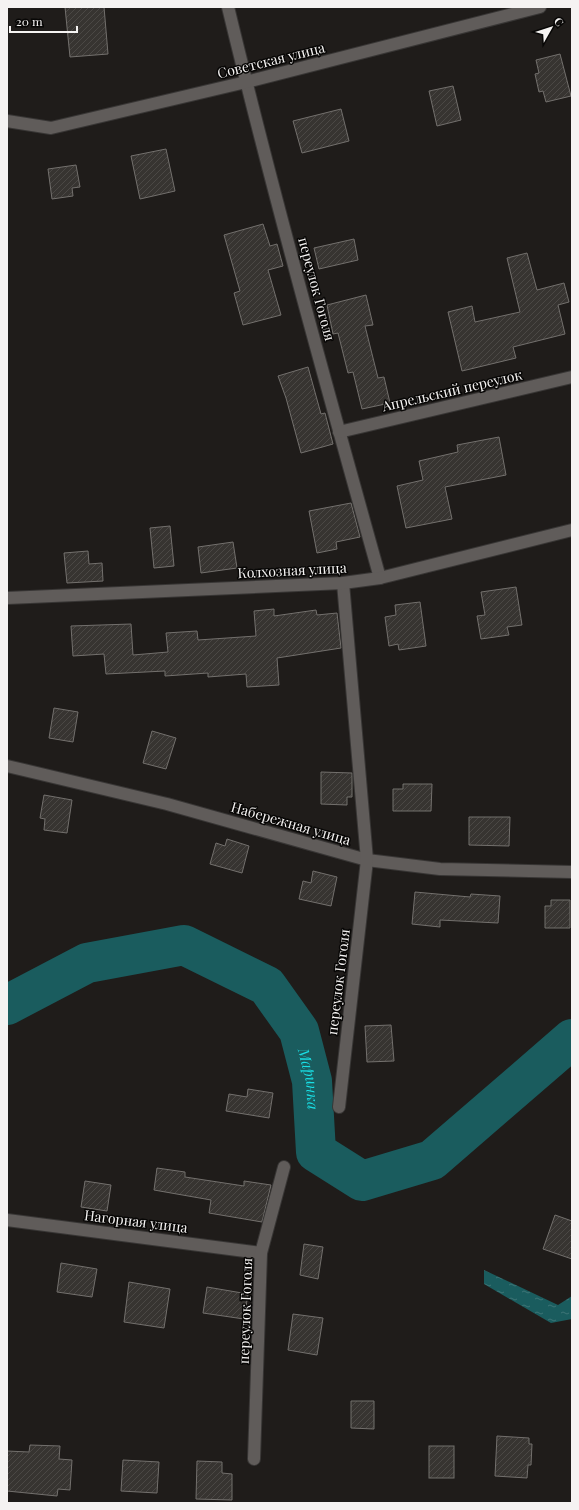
<svg xmlns="http://www.w3.org/2000/svg" width="579" height="1510" font-family="'Playfair Display',serif">
	<style>
		.water { fill: url(#water-ripples) }
		.lines { fill: none; stroke-linecap: round; stroke-linejoin: round }
		.river { stroke: #1a5c5e; stroke-width: 40 }
		.building { fill: url(#building-hatch); stroke: #73706d }
		.minor-casing { stroke: #383635; stroke-width: 14 }
		.tertiary-casing { stroke: #383635; stroke-width: 14 }
		.minor { stroke: #605c5a; stroke-width: 12 }
		.tertiary { stroke: #605c5a; stroke-width: 12 }
		.labels { text-anchor: middle; dominant-baseline: central; stroke-width: 3; stroke-linejoin: round; paint-order: stroke }
		.street-label { font-size: 14px; fill: #f5f3f2; stroke: #080706 }
		.water-label { font-size: 15px; font-style: italic; fill: #19dee4; stroke: #080706 }
	</style>
	<defs>
		<pattern id="water-ripples" width="26" height="14" patternUnits="userSpaceOnUse"><rect width="26" height="14" fill="#1a5c5e"/><path d="M2 4q2-2 4 0t4 0M15 11q2-2 4 0t4 0" fill="none" stroke="#3c7476"/></pattern>
		<pattern id="building-hatch" width="6" height="6" patternUnits="userSpaceOnUse"><rect width="6" height="6" fill="#373431"/><path d="M-1 1l2-2M0 6l6-6M5 7l2-2" fill="none" stroke="#4b4845"/></pattern>
	</defs>
	<rect width="100%" height="100%" fill="#1f1c1a"/>
	<!-- water -->
	<path class="water" d="M484,1270L558,1305L572,1296V1319L551,1323L484,1284Z"/>
	<g class="lines">
		<!-- river -->
		<path class="river" id="s1" d="M7,1005L87,963L184,945L267,986L299,1031L312,1081L316,1152L362,1181L432,1160L572,1039"/>
	</g>
	<!-- building -->
	<g class="building">
		<path d="M65,7H104L108,54L70,57Z"/>
		<path d="M560,54L571,96L546,102L543,91L539,92L535,74L539,73L536,60Z"/>
		<path d="M453,86L461,120L437,126L429,91Z"/>
		<path d="M341,109L349,141L302,153L293,121Z"/>
		<path d="M166,149L175,191L140,199L131,156Z"/>
		<path d="M76,165L80,187L72,188L73,196L52,199L48,169Z"/>
		<path d="M263,224L270,246L277,244L283,266L268,270L281,315L243,325L234,293L240,291L224,235Z"/>
		<path d="M354,239L358,260L319,269L314,248Z"/>
		<path d="M527,253L537,290L564,283L569,302L558,305L565,334L513,347L516,358L462,371L448,312L472,306L475,322L520,312L507,258Z"/>
		<path d="M366,295L373,325L365,326L378,378L384,377L390,403L362,409L353,372L348,373L338,333L333,334L327,305Z"/>
		<path d="M308,367L321,414L325,413L333,444L301,453L286,398L278,376Z"/>
		<path d="M499,437L506,475L445,487L452,519L406,528L397,486L423,480L419,461L458,452L457,445Z"/>
		<path d="M351,503L360,537L336,542L337,549L317,553L309,511Z"/>
		<path d="M170,526L174,566L154,568L150,528Z"/>
		<path d="M233,542L237,568L201,573L198,547Z"/>
		<path d="M88,551L89,564L102,563L103,581L67,583L64,553Z"/>
		<path d="M516,587L522,625L507,627L509,635L481,639L477,616L485,615L481,592Z"/>
		<path d="M420,602L426,646L399,650L398,644L389,646L385,617L396,615L395,605Z"/>
		<path d="M274,609V616L316,610L317,615L337,613L341,648L277,658L279,685L247,687L246,674L208,677V673L165,676V671L106,674L104,654L73,656L71,626L131,624L133,655L168,652L166,633L197,631L198,640L256,636L254,611Z"/>
		<path d="M54,708L78,712L73,742L49,738Z"/>
		<path d="M152,731L176,738L166,769L143,763Z"/>
		<path d="M321,772L352,773V797H347V805L321,804Z"/>
		<path d="M403,784H432L431,811H393V789H403Z"/>
		<path d="M44,795L72,800L67,833L44,830L45,819L40,818Z"/>
		<path d="M469,817H510L509,846L469,845Z"/>
		<path d="M227,839L249,846L242,873L210,864L216,843L225,846Z"/>
		<path d="M313,871L337,877L331,906L299,899L303,881L311,883Z"/>
		<path d="M415,892L470,897L471,894L500,896L498,923L440,920V927L412,924Z"/>
		<path d="M551,900H570V928H545V906H551Z"/>
		<path d="M391,1025L394,1061L367,1062L365,1026Z"/>
		<path d="M248,1089L273,1093L269,1118L226,1111L229,1094L247,1097Z"/>
		<path d="M157,1168L185,1172V1177L244,1186V1181L271,1185L262,1222L209,1213L211,1200L154,1190Z"/>
		<path d="M85,1181L111,1185L107,1211L81,1207Z"/>
		<path d="M555,1215L572,1221V1259L543,1249Z"/>
		<path d="M304,1244L323,1247L318,1279L300,1275Z"/>
		<path d="M61,1263L97,1269L92,1297L57,1292Z"/>
		<path d="M129,1282L170,1289L164,1328L124,1322Z"/>
		<path d="M207,1287L248,1294L244,1319L203,1313Z"/>
		<path d="M293,1314L323,1318L317,1355L288,1350Z"/>
		<path d="M351,1401H374V1429L351,1428Z"/>
		<path d="M497,1436L529,1438V1444H532L531,1465H528L527,1478L495,1476Z"/>
		<path d="M30,1445L60,1446L59,1459L72,1460L70,1490L58,1489L57,1496L7,1491V1451L29,1452Z"/>
		<rect x="429" y="1446" width="25" height="32"/>
		<path d="M123,1460L159,1462L157,1493L121,1491Z"/>
		<path d="M197,1461L222,1462V1473L232,1474V1500L196,1499Z"/>
	</g>
	<g class="lines">
		<!-- minor casing -->
		<g class="minor-casing">
			<g id="minor">
				<path d="M228,7C274,198 327,388 380,578"/>
				<path d="M339,432L572,377"/>
				<path d="M7,766L167,804L367,860L440,869L572,872"/>
				<path d="M339,1107L367,860L343,583"/>
				<path d="M7,1220L261,1253"/>
				<path d="M254,1459L261,1253L284,1167"/>
			</g>
		</g>
		<!-- tertiary casing -->
		<g class="tertiary-casing">
			<g id="tertiary">
				<path d="M7,121L51,128L246,82L540,7"/>
				<path d="M7,598L343,583L380,578L572,530"/>
			</g>
		</g>
		<!-- minor -->
		<use href="#minor" class="minor"/>
		<!-- tertiary -->
		<use href="#tertiary" class="tertiary"/>
	</g>
	<g class="labels">
		<!-- street labels -->
		<g class="street-label">
			<text transform="translate(271 60) rotate(-14)">Советская улица</text>
			<text transform="translate(317 289) rotate(75)">переулок Гоголя</text>
			<text transform="translate(452 390) rotate(-13)">Апрельский переулок</text>
			<text transform="translate(292 570) rotate(-3)">Колхозная улица</text>
			<text transform="translate(291 823) rotate(16)">Набережная улица</text>
			<text transform="translate(338 982) rotate(-83)">переулок Гоголя</text>
			<text transform="translate(136 1221) rotate(7)">Нагорная улица</text>
			<text transform="translate(245 1311) rotate(-88)">переулок Гоголя</text>
		</g>
		<!-- water labels -->
		<g class="water-label">
			<text stroke="none"><textPath href="#s1" startOffset="386">Маринка</textPath></text>
		</g>
	</g>
	<!-- border -->
	<rect width="579" height="1510" fill="none" stroke="#f5f3f2" stroke-width="16"/>
	<!-- north arrow -->
	<g transform="translate(551 28) rotate(51)" stroke="#080706" stroke-width="3" paint-order="stroke">
	<path d="M0-3L7 15L0 10L-7 15Z" fill="#f5f3f2"/>
	<text y="-6" font-size="11" font-weight="bold" text-anchor="middle" fill="#f5f3f2">С</text>
	</g>
	<!-- scale -->
	<path d="M10 26v6h67v-6" fill="none" stroke="#f5f3f2" stroke-width="2"/>
	<text x="16" y="26" font-size="12" fill="#f5f3f2" stroke="#080706" stroke-width="3" paint-order="stroke">20 m</text>
</svg>
